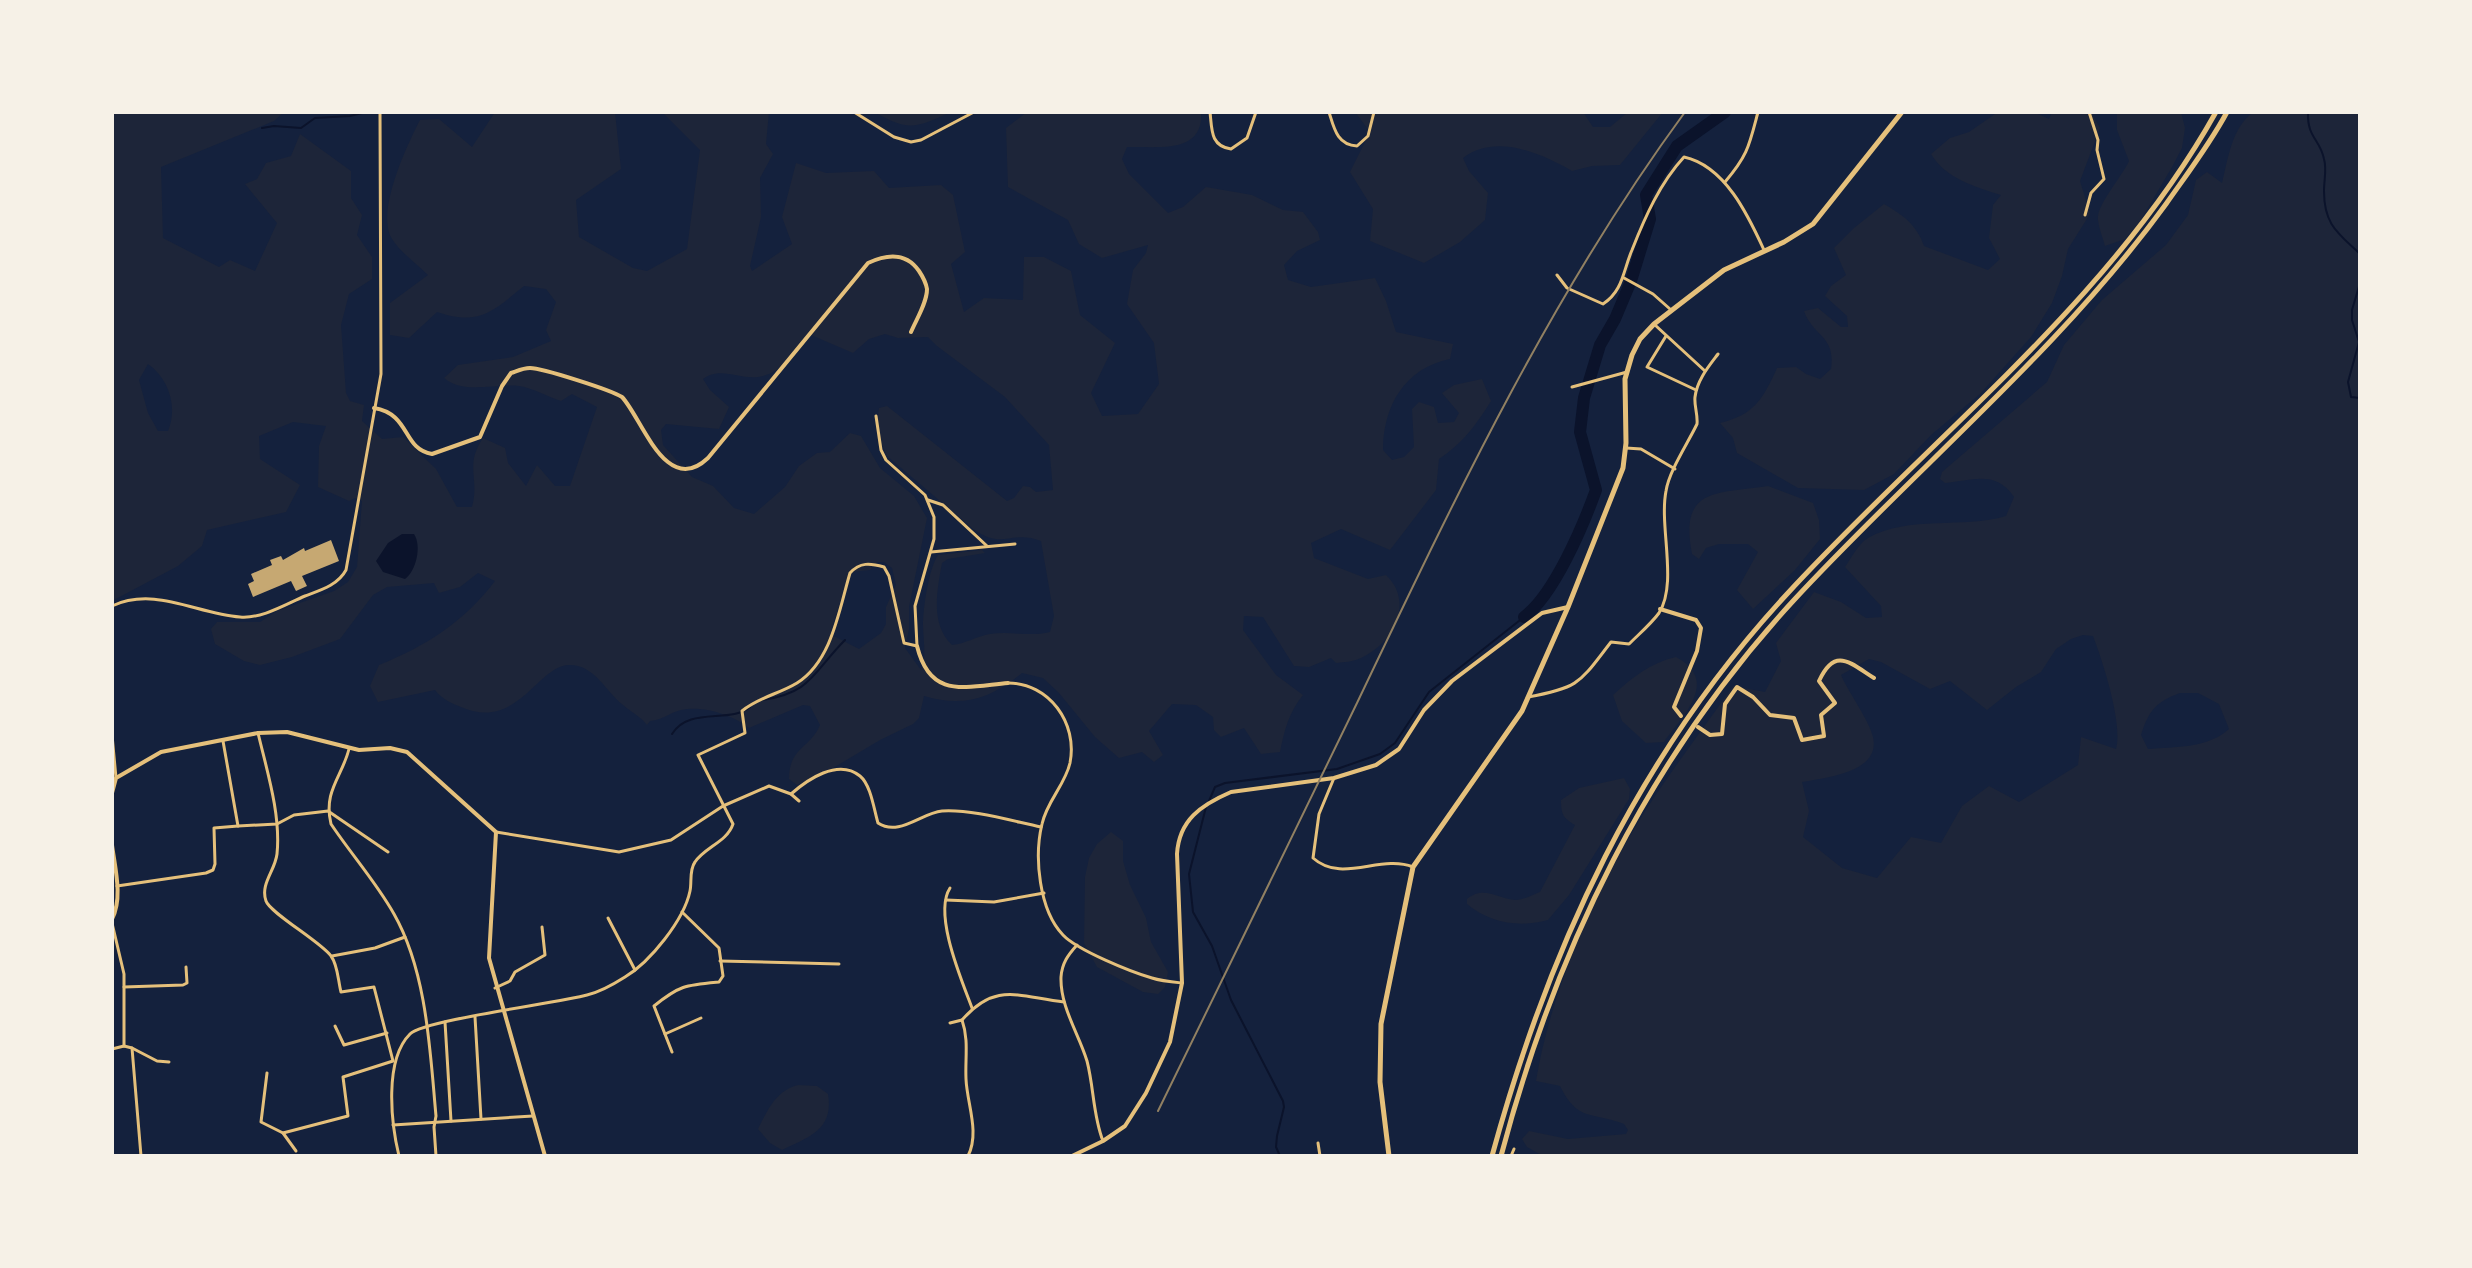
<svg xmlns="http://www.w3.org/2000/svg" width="2472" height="1268" font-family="'DejaVu Sans',sans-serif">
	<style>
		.green { fill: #1d2539; fill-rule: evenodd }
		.water { fill: #0b132b }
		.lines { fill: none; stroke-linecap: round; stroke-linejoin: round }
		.stream { stroke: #0b132b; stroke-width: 2 }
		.river { stroke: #0b132b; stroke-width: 12 }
		.building { fill: #c6a872 }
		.minor { stroke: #e5c07b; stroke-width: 3 }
		.tertiary { stroke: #e5c07b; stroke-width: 4 }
		.primary { stroke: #e5c07b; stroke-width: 5 }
		.trunk { stroke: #e5c07b; stroke-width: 5 }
		.rail { stroke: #918062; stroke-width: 2 }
	</style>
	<rect width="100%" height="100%" fill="#14213d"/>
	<!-- green -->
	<g class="green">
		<path d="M112,112H284L274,121L161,167L163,238L219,267L230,260L255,271L277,223L245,184L257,179L266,163L291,156L300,134L351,171V198L362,215L357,235L372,257V279L349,294L341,325L346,393L350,401L364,405L362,421L382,439L403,437L436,469L457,507H472C480,478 464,466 483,438L505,448L508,463L526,486L537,465L555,486H570L597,407L572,394L561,401C548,397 533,388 519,386C495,383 464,395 444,378L458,365L513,357L551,341L546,330L556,302L546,289L524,286C492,312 479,326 437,312L409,338L390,335V303L428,275C416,263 401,253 392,239C375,213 407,145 420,120L439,119L472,147L495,112H615L621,169L576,200L579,237L633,268L647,271L687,249L700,150L662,112H769L766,144L773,154L760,178L761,217L750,266L752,271L792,244L782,217L796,163L826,173L874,171L889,188L941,185L953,195L965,252L951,264L964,312L984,298L1023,300L1024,257H1044L1071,271L1080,315L1115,343L1091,393L1102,416L1138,414L1159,384L1154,343L1127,304L1133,270L1146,253L1148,245L1102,258L1079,244L1068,220L1008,187L1006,128L1027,112H1201C1204,155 1157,146 1127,147L1122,159L1129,174L1168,213L1183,207L1206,187L1252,195L1283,210L1303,212L1318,232L1320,240L1297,251L1284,265L1288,280L1311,287L1375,278L1386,301L1396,332L1453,344L1450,359C1405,368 1383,406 1383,450L1392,460L1404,457L1414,447L1412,409L1419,402L1434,407L1438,423L1454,422L1459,413L1442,393L1454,385L1482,379L1491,401C1476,425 1463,443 1439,459L1436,490L1390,550L1341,529L1311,543L1314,558L1368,579L1386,575C1415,602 1393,644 1361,658C1353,662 1344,662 1336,663L1331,658L1309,667L1294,666L1263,617L1244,616L1243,630L1276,675L1303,695C1289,712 1284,731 1280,752L1261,754L1244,728L1221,737L1214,730L1213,717L1196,705L1172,704L1149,731L1163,755L1154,762L1142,752L1119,758L1095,737L1059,693L1043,678L1022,673C991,698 964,708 924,696L919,718L913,724L880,740L818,777L797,785L789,779C789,747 810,749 820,725L810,706L803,705L749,728C733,715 703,705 681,710C669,713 663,720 650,721L647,725C639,715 632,713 623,705C606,692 595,665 570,665C538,664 518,732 461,707C451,703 442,699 435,690L378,702L370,686L379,665C426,646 464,622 495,581L478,573L460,587L439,593L434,583L387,587L373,595L340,639L292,657L260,665L244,661L215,644L211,629L217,622H260L277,611L334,591L348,582L357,567L362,501L355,498L349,501L318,487L319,446L326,426L293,422L259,436L260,459L300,485L286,512L207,530L202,546L178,566L112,601ZM885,334L898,338L928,337L937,346L1005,397L1049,445L1053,490L1036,492L1030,487L1023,486L1014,498L1007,501L887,406L879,408C876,425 880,441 887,456L973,529C1004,551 1011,529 1041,541L1054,616L1050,632C1030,637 1011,631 990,634C977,636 965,644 952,645C930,624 937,591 942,563L948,559L985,553L982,550L938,555C929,568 923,607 923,625C923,639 927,657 921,670L905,648L909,629V607L927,518L914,496L880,468L861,436L850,433L830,452L817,453L799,466L785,487L754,514L734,508L713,486L692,477L663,445L661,430L666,424L719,429L729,407L710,390L703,379C722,365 742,382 763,376C783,371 798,349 811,335L853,353L869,339ZM148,364C169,379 178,407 168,431H158L148,413L139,380ZM877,562H884L892,568L896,585L886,607V624L881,633L859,649L830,634L850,572L870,570Z"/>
		<path d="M874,112H951C915,128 910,132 874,112Z"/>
		<path d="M1355,112H1583L1593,127H1610L1628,112H1663L1620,165L1592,166L1572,171C1540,153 1496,133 1463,158L1469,171L1488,193L1485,220L1460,242L1424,263L1370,241L1373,209L1350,172L1370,132Z"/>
		<path d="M1998,112H2034L2049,119L2052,112H2091L2100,128L2080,181L2090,214L2068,249L2062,276L2052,303L2031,337L1980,394L1931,435L1894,474L1864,490L1798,488L1737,453L1733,438L1720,423C1754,415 1763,399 1777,368L1796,367L1806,374L1820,379L1831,369C1836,335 1813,337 1804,311L1818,308L1841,327H1848L1847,316L1825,296L1831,286L1846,275L1834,248L1854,228L1884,204C1903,215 1917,225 1924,246L1988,270L2000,259L1989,238L1993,205L2001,195C1975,187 1945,178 1931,154L1950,138L1969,132Z"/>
		<path d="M2117,112H2181L2185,128L2182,148L2172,167L2139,223L2125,239L2105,246C2103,238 2099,229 2098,220C2096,205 2122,177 2129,161L2117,130Z"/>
		<path d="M2254,112H2360V1156H1543L1527,1147L1522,1139L1529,1131L1568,1139L1626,1134L1628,1130L1624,1124C1590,1111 1578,1122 1560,1086L1536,1081C1549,1001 1584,919 1623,848C1655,791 1696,739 1733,686L1765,692L1781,661L1776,643L1814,592L1841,602L1866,618L1882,617L1881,606L1845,567C1851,558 1859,543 1868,538C1909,515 1962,529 2006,516L2014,497C1996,470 1974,480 1945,483L1940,479L1942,472L2047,382L2064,345L2102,300L2166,245L2188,215L2196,180L2207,172L2222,183C2228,159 2232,126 2254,112ZM2083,635L2093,636C2103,662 2123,724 2116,749L2081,737L2078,765L2019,802L1989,786L1962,806L1941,843L1911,837L1877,878L1842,868L1803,837L1809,811L1802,782C1826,778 1881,772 1873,737C1869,720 1849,693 1841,675L1869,659L1881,662L1930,689L1950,681L1987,710L2016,687L2041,672L2056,649L2071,639ZM2180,693H2198L2219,704L2229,729C2209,748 2174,747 2148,749L2141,735C2149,710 2156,702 2180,693Z"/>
		<path d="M1768,486L1813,503L1819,520L1820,539L1795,570L1753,609L1737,590L1758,552L1748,544H1719L1706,548L1699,559L1692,554C1679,487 1716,494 1768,486Z"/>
		<path d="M1676,657C1720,681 1684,714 1664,742L1646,743L1622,721L1613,695C1633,677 1650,663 1676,657Z"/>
		<path d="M1624,778L1630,789L1629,799L1569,895L1548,920C1519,928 1490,923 1467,904V899C1485,885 1496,899 1516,900C1523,900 1533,895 1540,892L1575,825C1563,818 1561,814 1561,800L1579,788Z"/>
		<path d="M1111,832L1123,841V861L1130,885L1146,918L1151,942L1168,972L1165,987L1158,994L1143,992L1097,967L1084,943L1085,877L1089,858L1097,844Z"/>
		<path d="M798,1085L817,1086L828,1094C834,1130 809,1137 782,1150L770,1143L758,1129C768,1109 776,1091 798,1085Z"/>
	</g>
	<!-- water -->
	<path class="water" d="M402,534H414C422,546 416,571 405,579L383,572L376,561L388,543Z"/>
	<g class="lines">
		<!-- stream -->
		<g class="stream">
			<path d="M2308,112C2307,138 2320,139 2324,159C2327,169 2324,180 2324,191C2324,225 2338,233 2360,254"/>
			<path d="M262,128L274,126L301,128L315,118L350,116L366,112"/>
			<path d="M2360,283L2352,310V320L2359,342L2348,382L2351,397L2360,398"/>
			<path d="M762,700C812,693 813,672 845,640"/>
			<path d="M672,734C689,706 730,724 750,707"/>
			<path d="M1209,801L1215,787L1225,783L1337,769L1380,754L1395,743L1429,692L1524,617"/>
			<path d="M1206,807L1189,874L1193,912L1212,946L1231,1000L1283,1101L1284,1107L1277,1136L1276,1147L1280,1156"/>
		</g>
		<!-- river -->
		<path class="river" d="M1524,617C1554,595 1583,526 1596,490L1580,432L1584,398L1600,345L1615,319L1631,281L1650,219L1646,195L1677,146L1725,112"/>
	</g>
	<!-- building -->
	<path class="building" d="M331,540L339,561L302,576L307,586L296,591L291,581L253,597L248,584L254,581L251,574L272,565L270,560L281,556L283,560L304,548L305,551Z"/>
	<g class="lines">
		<!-- minor -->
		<g class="minor">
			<path d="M854,112L894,137L911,142L921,140L974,112"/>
			<path d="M1210,112C1212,129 1210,146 1231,149L1247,138L1256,112"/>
			<path d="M1329,112C1334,128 1337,145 1357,146L1368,136L1374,112"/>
			<path d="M1725,182C1748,155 1749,146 1758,112"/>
			<path d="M2085,215L2091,193L2104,179L2097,150L2098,140L2089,112"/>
			<path d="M1557,275L1567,288L1603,304C1623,291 1623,271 1632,250C1645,217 1660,183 1684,157C1725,166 1748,215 1764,250"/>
			<path d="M1624,278L1653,294L1670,309"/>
			<path d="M1655,325L1705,371"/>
			<path d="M1666,336L1647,367L1696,390"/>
			<path d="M1572,387L1627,372"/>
			<path d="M1626,448L1641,449L1675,469"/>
			<path d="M928,500L943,505L987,546"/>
			<path d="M931,552L1015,544"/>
			<path d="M112,606C155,586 197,614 240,617C262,619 286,604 305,596C321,590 338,585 346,570L381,374L380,112"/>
			<path d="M1008,683C1049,683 1078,723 1070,763C1065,785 1047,801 1042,824C1034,857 1039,910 1063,935C1077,950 1131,972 1152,978C1161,981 1172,982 1182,983"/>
			<path d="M1528,697C1580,688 1580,682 1611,642L1629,644C1639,634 1651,624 1659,613C1678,583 1659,527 1666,491C1669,471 1688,443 1697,424C1698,414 1694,406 1695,397C1697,380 1709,366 1718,354"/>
			<path d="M258,733C267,771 281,815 277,854C275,871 260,884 266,901C270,913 321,942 331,956C338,965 338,981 341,992L374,987L393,1061L343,1077L348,1116L283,1133L261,1122L267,1073"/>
			<path d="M112,735L116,778"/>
			<path d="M223,741L238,826L277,824L294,815L328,811L388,852"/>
			<path d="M349,749C342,777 323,791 331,824C351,854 376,882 394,914C427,972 430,1051 436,1116L434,1127L436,1156"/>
			<path d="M1334,778L1319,814L1313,858C1342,884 1380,854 1413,867"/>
			<path d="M791,794C807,780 838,758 860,776C871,785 874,810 878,823C899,837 921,813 942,811C971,809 1012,821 1041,827"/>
			<path d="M496,832L619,852L671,840L723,806L769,786L791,794L799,801"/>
			<path d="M117,886L206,873L213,870L215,864L214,828L238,826"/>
			<path d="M950,888C933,914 962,981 972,1008"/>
			<path d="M946,900L994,902L1044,893"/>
			<path d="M608,918L635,970"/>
			<path d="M112,923L124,974V1046"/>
			<path d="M1077,945C1068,955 1062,963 1061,977C1060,1007 1079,1034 1087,1061C1094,1088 1093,1116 1103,1141"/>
			<path d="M332,956L375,948L405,937"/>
			<path d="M720,961L839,964"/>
			<path d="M124,987L183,985L187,983L186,967"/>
			<path d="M495,988L510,981L515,972L545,955L542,927"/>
			<path d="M475,1017L481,1119"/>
			<path d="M962,1020C969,1040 965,1058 966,1079C967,1104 980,1132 968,1156"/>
			<path d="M445,1022L451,1121"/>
			<path d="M950,1023L962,1020C996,981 1019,997 1064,1002"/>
			<path d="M335,1026L344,1045L387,1033"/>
			<path d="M665,1034L701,1018"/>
			<path d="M132,1048L157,1061L169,1062"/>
			<path d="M112,1049L124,1046L132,1048L141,1156"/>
			<path d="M672,1052L654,1006C680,985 686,985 719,982L723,976L719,948L682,912"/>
			<path d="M393,1125L533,1116"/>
			<path d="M283,1133L296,1151"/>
			<path d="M1318,1143L1320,1156"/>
			<path d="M399,1156C391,1123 384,1060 410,1034C424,1020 558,1003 587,995C600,992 614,984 625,977C650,962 684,920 690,891C692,882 689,870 695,862C705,847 727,842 733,824L698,755L745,733L742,711C759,697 779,694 797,683C832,661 839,610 850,573C860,562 870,563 884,567L889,576L904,643L917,646L915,606L934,539V517L925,495L886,460L881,450L876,416"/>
			<path d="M1511,1156L1514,1149"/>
		</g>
		<!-- tertiary -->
		<g class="tertiary">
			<path d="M374,408C411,414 402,449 432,454L480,437L502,386L511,373C517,371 523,368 530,368C542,368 611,390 622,397C642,418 666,498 708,458L868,263C887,254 906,252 919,271C923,277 926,283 927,289C927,303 916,320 911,332"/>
			<path d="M1660,609L1696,620L1701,628L1697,651L1674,707L1681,716"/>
			<path d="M917,646C930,699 964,687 1008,683"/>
			<path d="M1698,727L1710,735L1722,734L1725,704L1737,687L1753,697L1770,715L1794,718L1802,740L1824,736L1821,715L1835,703L1819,681C1835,646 1850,663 1874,678"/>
			<path d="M112,793L116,778L161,752L258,733L287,732L359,750L390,748L407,752L496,832L489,958L545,1156"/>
			<path d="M112,845C115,868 123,898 112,919"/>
			<path d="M1072,1156L1103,1141L1125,1126L1146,1093L1170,1042L1182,983L1177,854C1179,820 1201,805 1231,792L1334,778L1376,765L1399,749L1424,710L1452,681L1542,613L1568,607"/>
		</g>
		<!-- primary -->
		<path class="primary" d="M1389,1156L1380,1082L1381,1024L1413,867L1522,711L1568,607L1623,468L1626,443L1625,379L1632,355L1640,339L1654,324L1724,270L1784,242L1813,224L1902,112"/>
		<!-- trunk -->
		<g class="trunk">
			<path d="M1492,1156C1549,947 1638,755 1787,594C1932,436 2110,302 2216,112"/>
			<path d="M1501,1156C1555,951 1649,757 1794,600C1917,467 2059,351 2166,204C2187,174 2210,144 2227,112"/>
		</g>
		<!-- rail -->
		<path class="rail" d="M1158,1111C1224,975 1292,839 1357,703C1454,500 1551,294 1685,112"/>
	</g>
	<!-- border -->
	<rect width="2472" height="1268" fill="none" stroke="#f6f1e7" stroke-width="228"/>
</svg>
